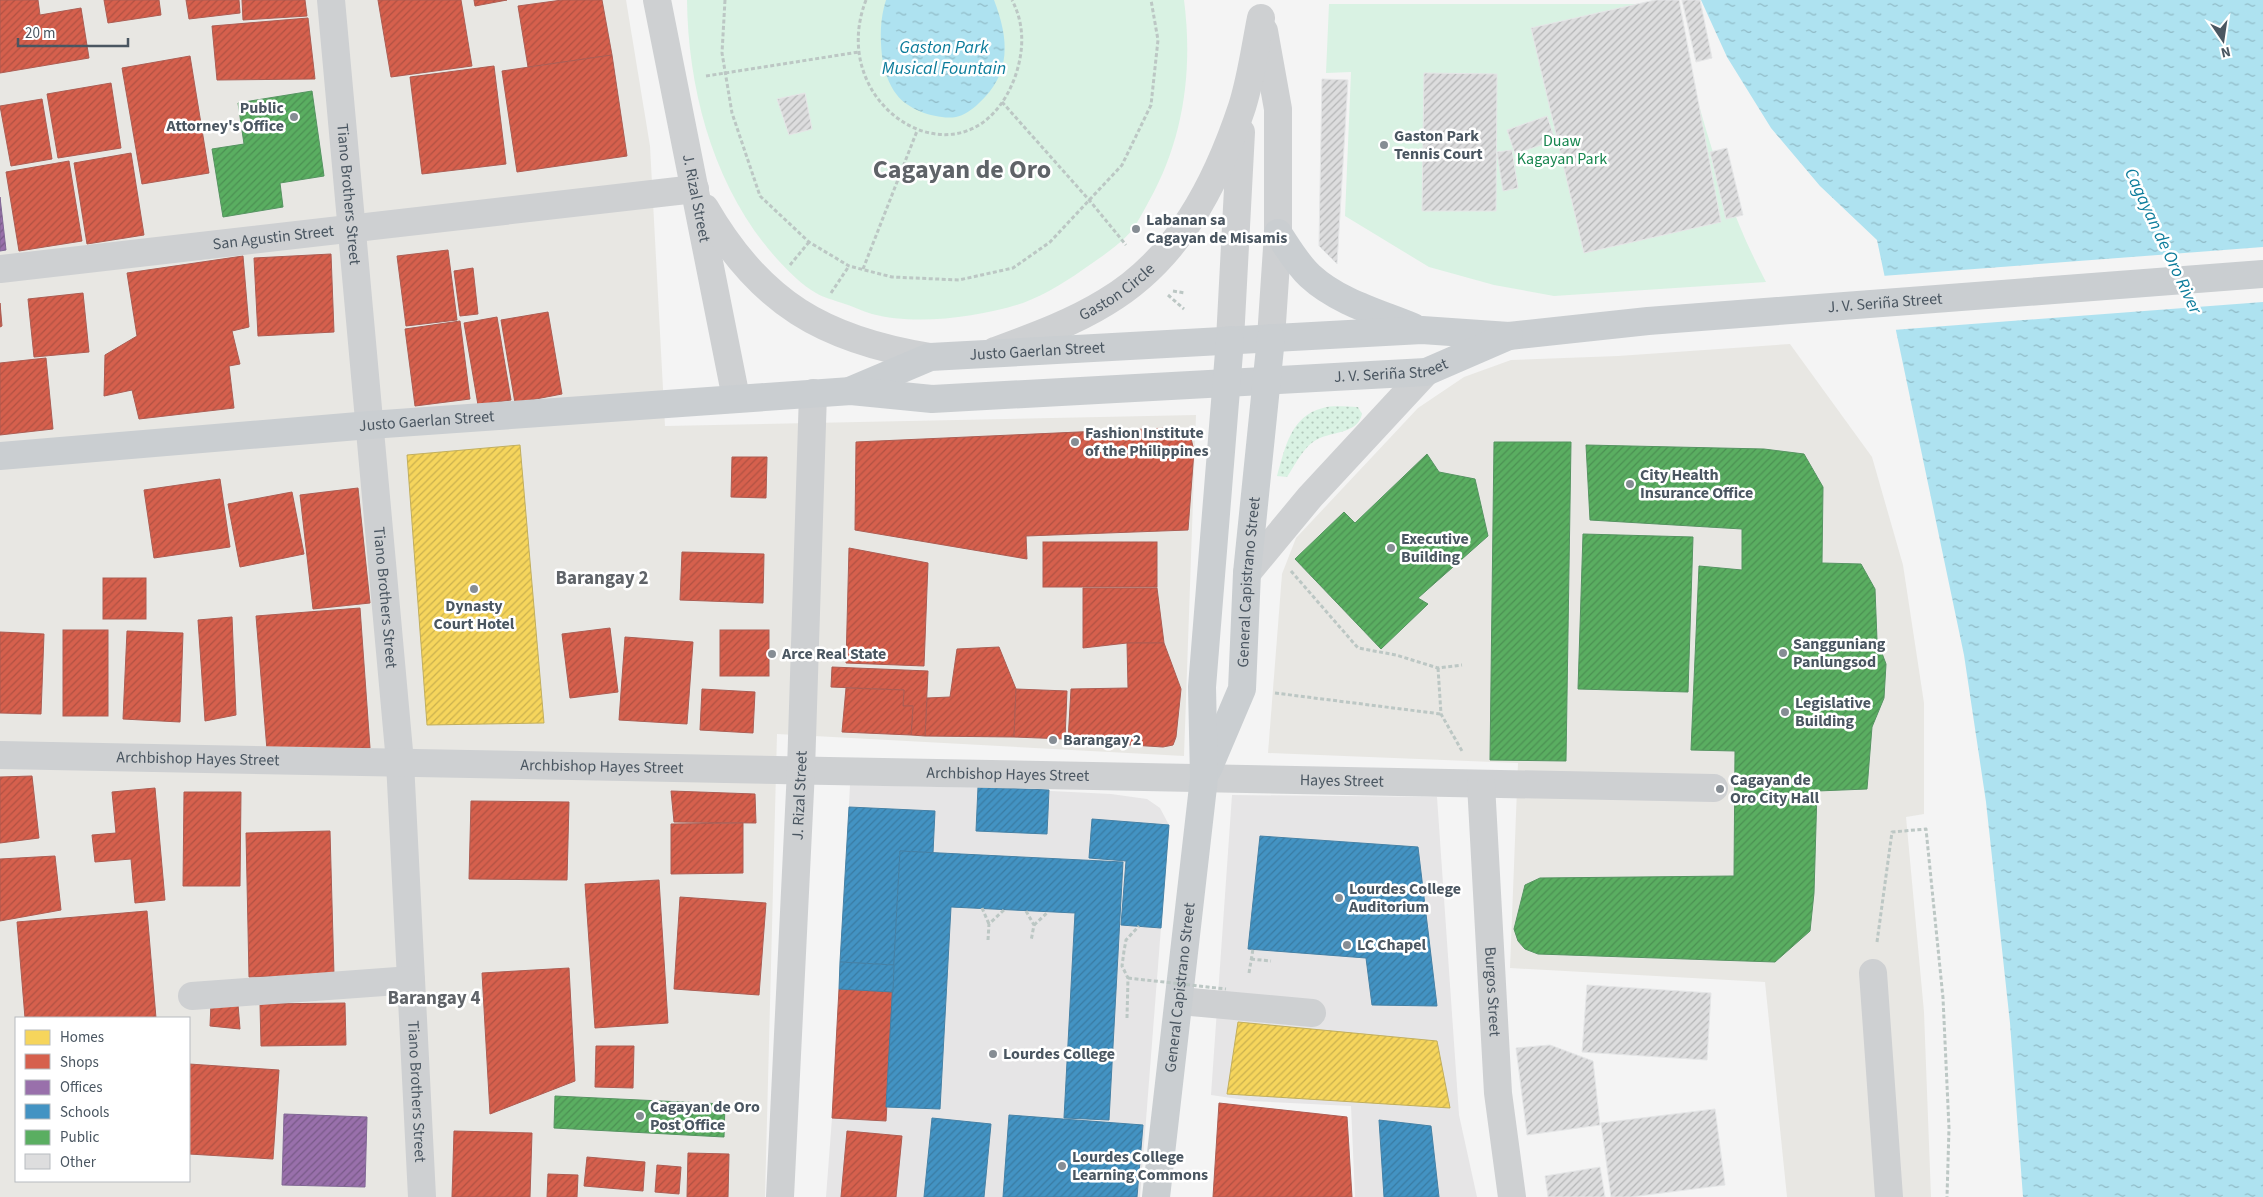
<svg xmlns="http://www.w3.org/2000/svg" width="2263" height="1197" font-family="'Source Sans 3',sans-serif">
	<style>
		.commercial { fill: #e8e7e3; fill-rule: evenodd }
		.education { fill: #e6e5e6 }
		.grass { fill: url(#grass-dots) }
		.park { fill: #d9f2e3 }
		.water { fill: url(#water-ripples) }
		.pier { fill: #f4f4f4 }
		.homes { fill: url(#homes-hatch); stroke: #c2af5e }
		.shops { fill: url(#shops-hatch); stroke: #ac5d53 }
		.offices { fill: url(#offices-hatch); stroke: #816895 }
		.schools { fill: url(#schools-hatch); stroke: #4581a6 }
		.public { fill: url(#public-hatch); stroke: #559461 }
		.building { fill: url(#building-hatch); stroke: #e5e6e7 }
		.lines { fill: none; stroke-linecap: round; stroke-linejoin: round }
		.path { stroke: #bcc7c4; stroke-width: 3; stroke-dasharray: 4 2.5; stroke-linecap: butt }
		.minor { stroke: #ced0d2; stroke-width: 28 }
		.major { stroke: #caced1; stroke-width: 28 }
		.path-bridge { stroke: #bcc7c4; stroke-width: 3; stroke-dasharray: 4 2.5; stroke-linecap: butt }
		.poi-dot { fill: #868d94; stroke: #fff; stroke-width: 2 }
		.labels { text-anchor: middle; dominant-baseline: central; stroke-width: 5; stroke-linejoin: round; paint-order: stroke }
		.poi-label { font-size: 16px; font-weight: bold; fill: #4a5661; stroke: #fff; text-anchor: start }
		.park-label { font-size: 16px; fill: #17864f; stroke: #fff }
		.street-label { font-size: 16px; fill: #4a5661; stroke: #fff }
		.water-label { font-size: 18px; font-style: italic; fill: #0c7c9b; stroke: #fff }
		.quarter-label { font-size: 19px; font-weight: bold; fill: #5f6368; stroke: #fff }
		.town-label { font-size: 26px; font-weight: bold; fill: #5f6368; stroke: #fff }
	</style>
	<defs>
		<pattern id="grass-dots" width="8" height="8" patternUnits="userSpaceOnUse" patternTransform="scale(1.25)"><rect width="8" height="8" fill="#d9f2e3"/><path d="M2 2h.1M6 6h.1" fill="none" stroke="#b2c7bb" stroke-width="1.8" stroke-linecap="round"/></pattern>
		<pattern id="water-ripples" width="26" height="14" patternUnits="userSpaceOnUse" patternTransform="scale(1.25)"><rect width="26" height="14" fill="#aee2f0"/><path d="M2 4q2-2 4 0t4 0M15 11q2-2 4 0t4 0" fill="none" stroke="#90bac6"/></pattern>
		<pattern id="homes-hatch" width="6" height="6" patternUnits="userSpaceOnUse" patternTransform="scale(1.25)"><rect width="6" height="6" fill="#f6d55c"/><path d="M-1 1l2-2M0 6l6-6M5 7l2-2" fill="none" stroke="#c9b04f"/></pattern>
		<pattern id="shops-hatch" width="6" height="6" patternUnits="userSpaceOnUse" patternTransform="scale(1.25)"><rect width="6" height="6" fill="#d6604d"/><path d="M-1 1l2-2M0 6l6-6M5 7l2-2" fill="none" stroke="#b05243"/></pattern>
		<pattern id="offices-hatch" width="6" height="6" patternUnits="userSpaceOnUse" patternTransform="scale(1.25)"><rect width="6" height="6" fill="#9970ab"/><path d="M-1 1l2-2M0 6l6-6M5 7l2-2" fill="none" stroke="#785a88"/></pattern>
		<pattern id="schools-hatch" width="6" height="6" patternUnits="userSpaceOnUse" patternTransform="scale(1.25)"><rect width="6" height="6" fill="#4393c3"/><path d="M-1 1l2-2M0 6l6-6M5 7l2-2" fill="none" stroke="#3a7ba2"/></pattern>
		<pattern id="public-hatch" width="6" height="6" patternUnits="userSpaceOnUse" patternTransform="scale(1.25)"><rect width="6" height="6" fill="#5aae61"/><path d="M-1 1l2-2M0 6l6-6M5 7l2-2" fill="none" stroke="#4c9053"/></pattern>
		<pattern id="building-hatch" width="6" height="6" patternUnits="userSpaceOnUse" patternTransform="scale(1.25)"><rect width="6" height="6" fill="#ddddde"/><path d="M-1 1l2-2M0 6l6-6M5 7l2-2" fill="none" stroke="#b5b6b7"/></pattern>
	</defs>
	<rect width="100%" height="100%" fill="#f4f4f4"/>
	<!-- commercial -->
	<g class="commercial">
		<path d="M0,0H626L650,146L665,426L1196,415L1184,756L777,734L765,1197H0ZM16,1018H189V1181H16Z"/>
		<path d="M1790,344L1872,457L1903,565L1924,703V814L1906,817L1924,1012L1931,1197H1787L1765,982L1510,968L1518,763L1268,753L1282,574L1296,538L1418,408L1464,377L1511,360L1618,356Z"/>
	</g>
	<!-- education -->
	<g class="education">
		<path d="M850,785L989,788L1111,794L1147,799L1160,808L1169,825L1140,1197H826L832,1118Z"/>
		<path d="M1232,795L1437,797L1459,1115L1477,1197H1355L1351,1106L1252,1101L1211,1095Z"/>
	</g>
	<!-- grass -->
	<path class="grass" d="M1358,407L1362,414C1357,436 1329,430 1313,442C1302,450 1295,465 1287,477L1277,476C1285,449 1290,416 1323,408C1333,405 1347,407 1358,407Z"/>
	<!-- park -->
	<g class="park">
		<path d="M687,0H1184C1193,69 1184,139 1149,201C1144,210 1139,220 1133,229C1123,242 1104,255 1091,264C1070,279 1047,294 1023,303C980,317 916,326 872,314C862,311 852,306 842,303C834,300 824,298 816,293C802,285 789,272 778,260C715,191 688,92 687,0Z"/>
		<path d="M1329,4H1672C1697,99 1720,195 1766,282L1554,296L1494,285L1429,267L1345,216L1351,72L1326,73Z"/>
	</g>
	<!-- water -->
	<g class="water">
		<path d="M886,0H994C1009,39 1012,74 978,104C973,109 963,116 956,117C938,120 908,110 897,95C888,84 884,69 882,56C880,36 880,19 886,0Z"/>
		<path d="M1701,0H2263V1197H2023L2010,1023L1986,802L1964,655L1877,240L1820,186L1771,128L1727,57Z"/>
	</g>
	<!-- pier -->
	<path class="pier" d="M2263,247V302L1893,330L1882,276Z"/>
	<!-- homes -->
	<g class="homes">
		<path d="M520,445L544,723L427,725L407,455Z"/>
		<path d="M1238,1022L1437,1041L1450,1108L1227,1094Z"/>
	</g>
	<!-- shops -->
	<g class="shops">
		<path d="M0,0H38L40,15L81,8L89,58L0,73Z"/>
		<path d="M104,0H159L161,15L108,23Z"/>
		<path d="M186,0H239L240,13L189,19Z"/>
		<path d="M242,0H305L307,16L243,20Z"/>
		<path d="M378,0H461L472,66L391,77Z"/>
		<path d="M474,0H507L475,6Z"/>
		<path d="M562,0H602L612,55L528,67L518,6Z"/>
		<path d="M308,18L315,79L217,80L212,26Z"/>
		<path d="M612,55L627,156L517,172L502,71Z"/>
		<path d="M190,56L209,173L142,184L122,68Z"/>
		<path d="M494,66L506,164L422,174L410,77Z"/>
		<path d="M111,83L121,148L58,158L47,94Z"/>
		<path d="M42,99L52,159L11,166L0,106Z"/>
		<path d="M131,153L144,235L87,244L74,163Z"/>
		<path d="M69,161L82,241L19,251L6,172Z"/>
		<path d="M448,250L457,320L406,326L397,256Z"/>
		<path d="M331,254L334,332L258,336L254,258Z"/>
		<path d="M243,256L249,327L232,331L240,364L229,366L234,408L139,419L132,390L104,396L105,355L137,336L127,273Z"/>
		<path d="M473,268L478,314L460,316L454,271Z"/>
		<path d="M83,293L89,352L34,357L28,299Z"/>
		<path d="M0,303L2,326L0,327Z"/>
		<path d="M548,312L562,394L515,403L501,320Z"/>
		<path d="M497,317L511,400L478,405L464,323Z"/>
		<path d="M460,321L470,399L415,406L405,329Z"/>
		<path d="M46,358L53,429L0,435V363Z"/>
		<path d="M1168,428L1190,434L1194,451L1188,530L1026,536L1027,559L855,530L856,442Z"/>
		<path d="M732,457H767L766,498L731,497Z"/>
		<path d="M220,479L230,547L154,558L144,490Z"/>
		<path d="M358,488L370,603L313,609L300,495Z"/>
		<path d="M292,492L304,554L240,567L228,504Z"/>
		<rect x="1043" y="542" width="114" height="45"/>
		<path d="M849,548L928,563L924,666L846,663Z"/>
		<path d="M682,552L764,554L763,603L680,600Z"/>
		<rect x="103" y="578" width="43" height="41"/>
		<path d="M1083,588H1157L1164,643H1127L1083,648Z"/>
		<path d="M360,608L370,748L267,750L256,616Z"/>
		<path d="M232,617L236,715L205,721L198,620Z"/>
		<path d="M610,628L618,692L570,698L562,634Z"/>
		<rect x="63" y="630" width="45" height="86"/>
		<rect x="720" y="630" width="49" height="46"/>
		<path d="M127,631L183,633L180,722L123,719Z"/>
		<path d="M0,632L44,634L41,714L0,713Z"/>
		<path d="M625,637L693,642L687,724L619,720Z"/>
		<path d="M1127,643H1164L1181,689L1176,737L1173,745L1163,747L1068,741L1071,689L1128,688Z"/>
		<path d="M999,647L1016,689L1014,737L925,736L927,698L950,697L957,649Z"/>
		<path d="M832,667L928,671L925,736L911,735L913,706H903L904,690L831,687Z"/>
		<path d="M846,688L904,690L903,706H913L911,735L842,732Z"/>
		<path d="M702,689L755,692L753,733L700,730Z"/>
		<path d="M1016,689L1067,691L1065,739L1014,737Z"/>
		<path d="M32,776L39,838L0,843V777Z"/>
		<path d="M155,788L165,900L135,903L131,859L95,862L92,835L116,833L112,792Z"/>
		<path d="M671,791L755,794L756,823L674,822Z"/>
		<path d="M184,792H241L240,886H183Z"/>
		<path d="M471,801L569,802L567,880L469,879Z"/>
		<path d="M743,823V873L671,874V824Z"/>
		<path d="M330,831L334,975L249,977L246,833Z"/>
		<path d="M55,856L61,910L0,921V859Z"/>
		<path d="M659,880L668,1023L595,1028L585,884Z"/>
		<path d="M680,897L766,903L759,995L674,989Z"/>
		<path d="M147,911L156,1018H25L17,922Z"/>
		<path d="M569,968L575,1081L490,1114L482,973Z"/>
		<path d="M839,989L893,992L886,1121L832,1118Z"/>
		<path d="M211,1003L238,1004L240,1029L210,1026Z"/>
		<path d="M345,1003L346,1045L261,1046L260,1004Z"/>
		<path d="M596,1046H634L633,1088L595,1087Z"/>
		<path d="M189,1064L279,1070L273,1159L189,1154Z"/>
		<path d="M1219,1103L1347,1117L1352,1197H1213Z"/>
		<path d="M454,1131L532,1133L530,1197H452Z"/>
		<path d="M847,1131L902,1136L896,1197H841Z"/>
		<path d="M688,1153L729,1154L728,1197H687Z"/>
		<path d="M587,1157L645,1162L643,1191L584,1186Z"/>
		<path d="M657,1165L681,1167L679,1194L655,1192Z"/>
		<path d="M548,1174L578,1175L577,1197H547Z"/>
	</g>
	<!-- offices -->
	<g class="offices">
		<path d="M0,197L6,250L0,251Z"/>
		<path d="M284,1114L367,1117L365,1187L282,1185Z"/>
	</g>
	<!-- schools -->
	<g class="schools">
		<path d="M978,787L1049,790L1047,834L976,831Z"/>
		<path d="M849,807L935,811L933,853L900,851L894,965L840,962Z"/>
		<path d="M1092,819L1169,825L1161,928L1121,925L1126,861L1089,858Z"/>
		<path d="M1260,836L1418,847L1437,1006L1372,1005L1366,958L1248,949Z"/>
		<path d="M900,851L1123,862L1109,1120L1064,1118L1075,913L951,907L940,1109L886,1107Z"/>
		<path d="M840,962L894,965L893,992L839,989Z"/>
		<path d="M1009,1115L1143,1125L1137,1197H1003Z"/>
		<path d="M932,1118L991,1124L984,1197H924Z"/>
		<path d="M1379,1120L1431,1126L1439,1197H1384Z"/>
	</g>
	<!-- public -->
	<g class="public">
		<path d="M312,91L324,176L280,183L283,207L223,217L212,149L244,144L238,103Z"/>
		<path d="M1494,442H1571L1566,761L1490,760Z"/>
		<path d="M1586,445L1764,449L1804,454L1823,487L1822,563L1861,564L1875,589L1877,640L1886,664L1884,698L1872,727L1867,789L1817,791L1814,893L1810,931L1775,962L1538,954L1525,949L1518,941L1514,929L1525,885L1540,878L1734,876L1735,751L1691,750L1699,566L1742,570V529L1590,520Z"/>
		<path d="M1427,454L1439,472L1475,479L1488,536L1418,598L1428,604L1381,649L1295,559L1344,512L1355,523Z"/>
		<path d="M1583,534L1693,537L1688,692L1578,689Z"/>
		<path d="M555,1096L725,1104L724,1137L554,1128Z"/>
	</g>
	<!-- building -->
	<g class="building">
		<path d="M1655,0H1679L1721,222L1584,253L1531,28Z"/>
		<path d="M1682,0H1700L1712,58L1696,62Z"/>
		<path d="M1424,73L1497,74L1496,211H1422Z"/>
		<path d="M1322,79L1348,80L1337,264L1319,246Z"/>
		<path d="M805,93L812,129L789,135L777,99Z"/>
		<path d="M1547,116L1555,140L1515,154L1507,130Z"/>
		<path d="M1727,148L1743,215L1726,219L1710,152Z"/>
		<path d="M1512,150L1518,188L1503,191L1497,152Z"/>
		<path d="M1587,985L1711,993L1707,1060L1582,1052Z"/>
		<path d="M1550,1045L1593,1061L1600,1125L1527,1135L1516,1048Z"/>
		<path d="M1715,1109L1725,1185L1631,1197H1611L1601,1123Z"/>
		<path d="M1600,1167L1605,1197H1548L1545,1176Z"/>
	</g>
	<g class="lines">
		<!-- path -->
		<g class="path">
			<path d="M725,0L722,53L732,113L760,196L809,242L849,266L892,277L959,280L1013,268L1050,242L1122,165L1151,105L1158,40L1151,0"/>
			<path d="M866,0C823,111 971,196 1015,77C1024,51 1025,25 1012,0"/>
			<path d="M706,76L859,52"/>
			<path d="M1002,102L1090,201L1126,245"/>
			<path d="M790,265L809,242"/>
			<path d="M863,269L917,131"/>
			<path d="M1173,291L1185,293"/>
			<path d="M831,293L849,266"/>
			<path d="M1168,295L1184,309"/>
			<path d="M1291,571L1358,648L1396,655L1438,668L1462,665"/>
			<path d="M1438,668L1441,714L1462,751"/>
			<path d="M1275,693L1441,714"/>
			<path d="M982,908L989,924"/>
			<path d="M1026,911L1034,925L1031,941"/>
			<path d="M1034,925L1048,912"/>
			<path d="M988,940L989,924L1005,909"/>
			<path d="M1877,942L1892,832L1926,829L1943,998L1949,1128L1947,1197"/>
			<path d="M1251,959L1271,961"/>
			<path d="M1249,973L1253,949"/>
			<path d="M1127,1018L1128,978L1122,966L1124,951L1126,940L1139,926"/>
		</g>
		<!-- minor -->
		<g class="minor">
			<path id="s1" d="M331,0L400,762L422,1197"/>
			<path id="s2" d="M657,0L736,398"/>
			<path d="M1264,31L1278,109V233L1271,338"/>
			<path d="M705,208C760,303 824,340 930,357"/>
			<path id="s3" d="M0,269L695,189"/>
			<path d="M1230,340L1241,132"/>
			<path id="s4" d="M995,351C1033,337 1072,323 1106,302C1178,259 1216,185 1242,107C1251,79 1255,48 1261,18"/>
			<path d="M1247,573L1310,497L1426,372"/>
			<path id="s5" d="M0,755L1714,788"/>
			<path id="s6" d="M1481,784L1498,1093L1512,1197"/>
			<path d="M1873,973L1889,1197"/>
			<path d="M192,996L411,980"/>
			<path d="M1180,1001L1312,1013"/>
			<path id="s7" d="M780,1197L801,770L813,393"/>
		</g>
		<!-- major -->
		<g class="major">
			<path d="M1278,233C1288,248 1297,264 1310,276C1338,302 1379,313 1413,327"/>
			<path id="s8" d="M852,390L930,357L1422,330L1509,336L1648,321L2263,274"/>
			<path id="s9" d="M0,456L370,425L851,391L932,399L1426,372L1509,336"/>
			<path id="s10" d="M1208,769L1242,689L1247,573L1271,338"/>
			<path id="s11" d="M1156,1197L1204,778L1202,687L1230,340"/>
		</g>
		<!-- path-bridge -->
		<path class="path-bridge" d="M1128,978L1226,989"/>
	</g>
	<!-- markers -->
	<g class="poi-dot">
		<circle cx="294" cy="117" r="5"/>
		<circle cx="1384" cy="145" r="5"/>
		<circle cx="1136" cy="229" r="5"/>
		<circle cx="1075" cy="442" r="5"/>
		<circle cx="1630" cy="484" r="5"/>
		<circle cx="1391" cy="548" r="5"/>
		<circle cx="474" cy="589" r="5"/>
		<circle cx="1783" cy="653" r="5"/>
		<circle cx="772" cy="654" r="5"/>
		<circle cx="1785" cy="712" r="5"/>
		<circle cx="1053" cy="740" r="5"/>
		<circle cx="1720" cy="789" r="5"/>
		<circle cx="1339" cy="898" r="5"/>
		<circle cx="1347" cy="945" r="5"/>
		<circle cx="993" cy="1054" r="5"/>
		<circle cx="640" cy="1116" r="5"/>
		<circle cx="1062" cy="1166" r="5"/>
	</g>
	<g class="labels">
		<!-- poi labels -->
		<g class="poi-label">
			<text x="284" y="108" text-anchor="end">Public<tspan x="284" dy="18">Attorney's Office</tspan></text>
			<text x="1394" y="136">Gaston Park<tspan x="1394" dy="18">Tennis Court</tspan></text>
			<text x="1146" y="220">Labanan sa<tspan x="1146" dy="18">Cagayan de Misamis</tspan></text>
			<text x="1085" y="433">Fashion Institute<tspan x="1085" dy="18">of the Philippines</tspan></text>
			<text x="1640" y="475">City Health<tspan x="1640" dy="18">Insurance Office</tspan></text>
			<text x="1401" y="539">Executive<tspan x="1401" dy="18">Building</tspan></text>
			<text x="474" y="606" text-anchor="middle">Dynasty<tspan x="474" dy="18">Court Hotel</tspan></text>
			<text x="1793" y="644">Sangguniang<tspan x="1793" dy="18">Panlungsod</tspan></text>
			<text x="782" y="654">Arce Real State</text>
			<text x="1795" y="703">Legislative<tspan x="1795" dy="18">Building</tspan></text>
			<text x="1063" y="740">Barangay 2</text>
			<text x="1730" y="780">Cagayan de<tspan x="1730" dy="18">Oro City Hall</tspan></text>
			<text x="1349" y="889">Lourdes College<tspan x="1349" dy="18">Auditorium</tspan></text>
			<text x="1357" y="945">LC Chapel</text>
			<text x="1003" y="1054">Lourdes College</text>
			<text x="650" y="1107">Cagayan de Oro<tspan x="650" dy="18">Post Office</tspan></text>
			<text x="1072" y="1157">Lourdes College<tspan x="1072" dy="18">Learning Commons</tspan></text>
		</g>
		<!-- park labels -->
		<g class="park-label">
			<text x="1562" y="141">Duaw<tspan x="1562" dy="18">Kagayan Park</tspan></text>
		</g>
		<!-- street labels -->
		<g class="street-label">
			<text stroke="none"><textPath href="#s1" startOffset="195">Tiano Brothers Street</textPath></text>
			<text stroke="none"><textPath href="#s2" startOffset="202">J. Rizal Street</textPath></text>
			<text stroke="none"><textPath href="#s3" startOffset="275">San Agustin Street</textPath></text>
			<text stroke="none"><textPath href="#s4" startOffset="136">Gaston Circle</textPath></text>
			<text stroke="none"><textPath href="#s8" startOffset="1042">J. V. Seriña Street</textPath></text>
			<text stroke="none"><textPath href="#s8" startOffset="192">Justo Gaerlan Street</textPath></text>
			<text stroke="none"><textPath href="#s9" startOffset="1395">J. V. Seriña Street</textPath></text>
			<text stroke="none"><textPath href="#s9" startOffset="428">Justo Gaerlan Street</textPath></text>
			<text stroke="none"><textPath href="#s10" startOffset="194">General Capistrano Street</textPath></text>
			<text stroke="none"><textPath href="#s1" startOffset="600">Tiano Brothers Street</textPath></text>
			<text stroke="none"><textPath href="#s5" startOffset="198">Archbishop Hayes Street</textPath></text>
			<text stroke="none"><textPath href="#s5" startOffset="602">Archbishop Hayes Street</textPath></text>
			<text stroke="none"><textPath href="#s5" startOffset="1008">Archbishop Hayes Street</textPath></text>
			<text stroke="none"><textPath href="#s5" startOffset="1342">Hayes Street</textPath></text>
			<text stroke="none"><textPath href="#s7" startOffset="402">J. Rizal Street</textPath></text>
			<text stroke="none"><textPath href="#s11" startOffset="211">General Capistrano Street</textPath></text>
			<text stroke="none"><textPath href="#s6" startOffset="208">Burgos Street</textPath></text>
			<text stroke="none"><textPath href="#s1" startOffset="1095">Tiano Brothers Street</textPath></text>
		</g>
		<!-- water labels -->
		<g class="water-label">
			<text x="944" y="47">Gaston Park<tspan x="944" dy="21">Musical Fountain</tspan></text>
			<text transform="translate(2163 241) rotate(65)">Cagayan de Oro River</text>
		</g>
		<!-- quarter labels -->
		<g class="quarter-label">
			<text x="602" y="578">Barangay 2</text>
			<text x="434" y="998">Barangay 4</text>
		</g>
		<!-- town labels -->
		<g class="town-label">
			<text x="962" y="169">Cagayan de Oro</text>
		</g>
	</g>
	<!-- legend -->
	<rect x="15" y="1017" width="175" height="165" fill="#ffffff" stroke="#b7bbc0"/>
	<rect x="25" y="1030" width="25" height="15" fill="#f6d55c" stroke="#b7bbc0"/>
	<text x="60" y="1042" font-size="15" fill="#4a5661">Homes</text>
	<rect x="25" y="1054" width="25" height="15" fill="#d6604d" stroke="#b7bbc0"/>
	<text x="60" y="1067" font-size="15" fill="#4a5661">Shops</text>
	<rect x="25" y="1080" width="25" height="15" fill="#9970ab" stroke="#b7bbc0"/>
	<text x="60" y="1092" font-size="15" fill="#4a5661">Offices</text>
	<rect x="25" y="1104" width="25" height="15" fill="#4393c3" stroke="#b7bbc0"/>
	<text x="60" y="1117" font-size="15" fill="#4a5661">Schools</text>
	<rect x="25" y="1130" width="25" height="15" fill="#5aae61" stroke="#b7bbc0"/>
	<text x="60" y="1142" font-size="15" fill="#4a5661">Public</text>
	<rect x="25" y="1154" width="25" height="15" fill="#ddddde" stroke="#b7bbc0"/>
	<text x="60" y="1167" font-size="15" fill="#4a5661">Other</text>
	<!-- north arrow -->
	<g transform="translate(2223 40) rotate(167)" stroke="#ffffff" stroke-width="4" paint-order="stroke">
	<path d="M0-4L9 19L0 12L-9 19Z" fill="#4a5661"/>
	<text y="-8" font-size="14" font-weight="bold" text-anchor="middle" fill="#4a5661">N</text>
	</g>
	<!-- scale -->
	<path d="M18 38v8h110v-8" fill="none" stroke="#4a5661" stroke-width="2.5"/>
	<text x="25" y="38" font-size="15" fill="#4a5661" stroke="#ffffff" stroke-width="4" paint-order="stroke">20 m</text>
</svg>
